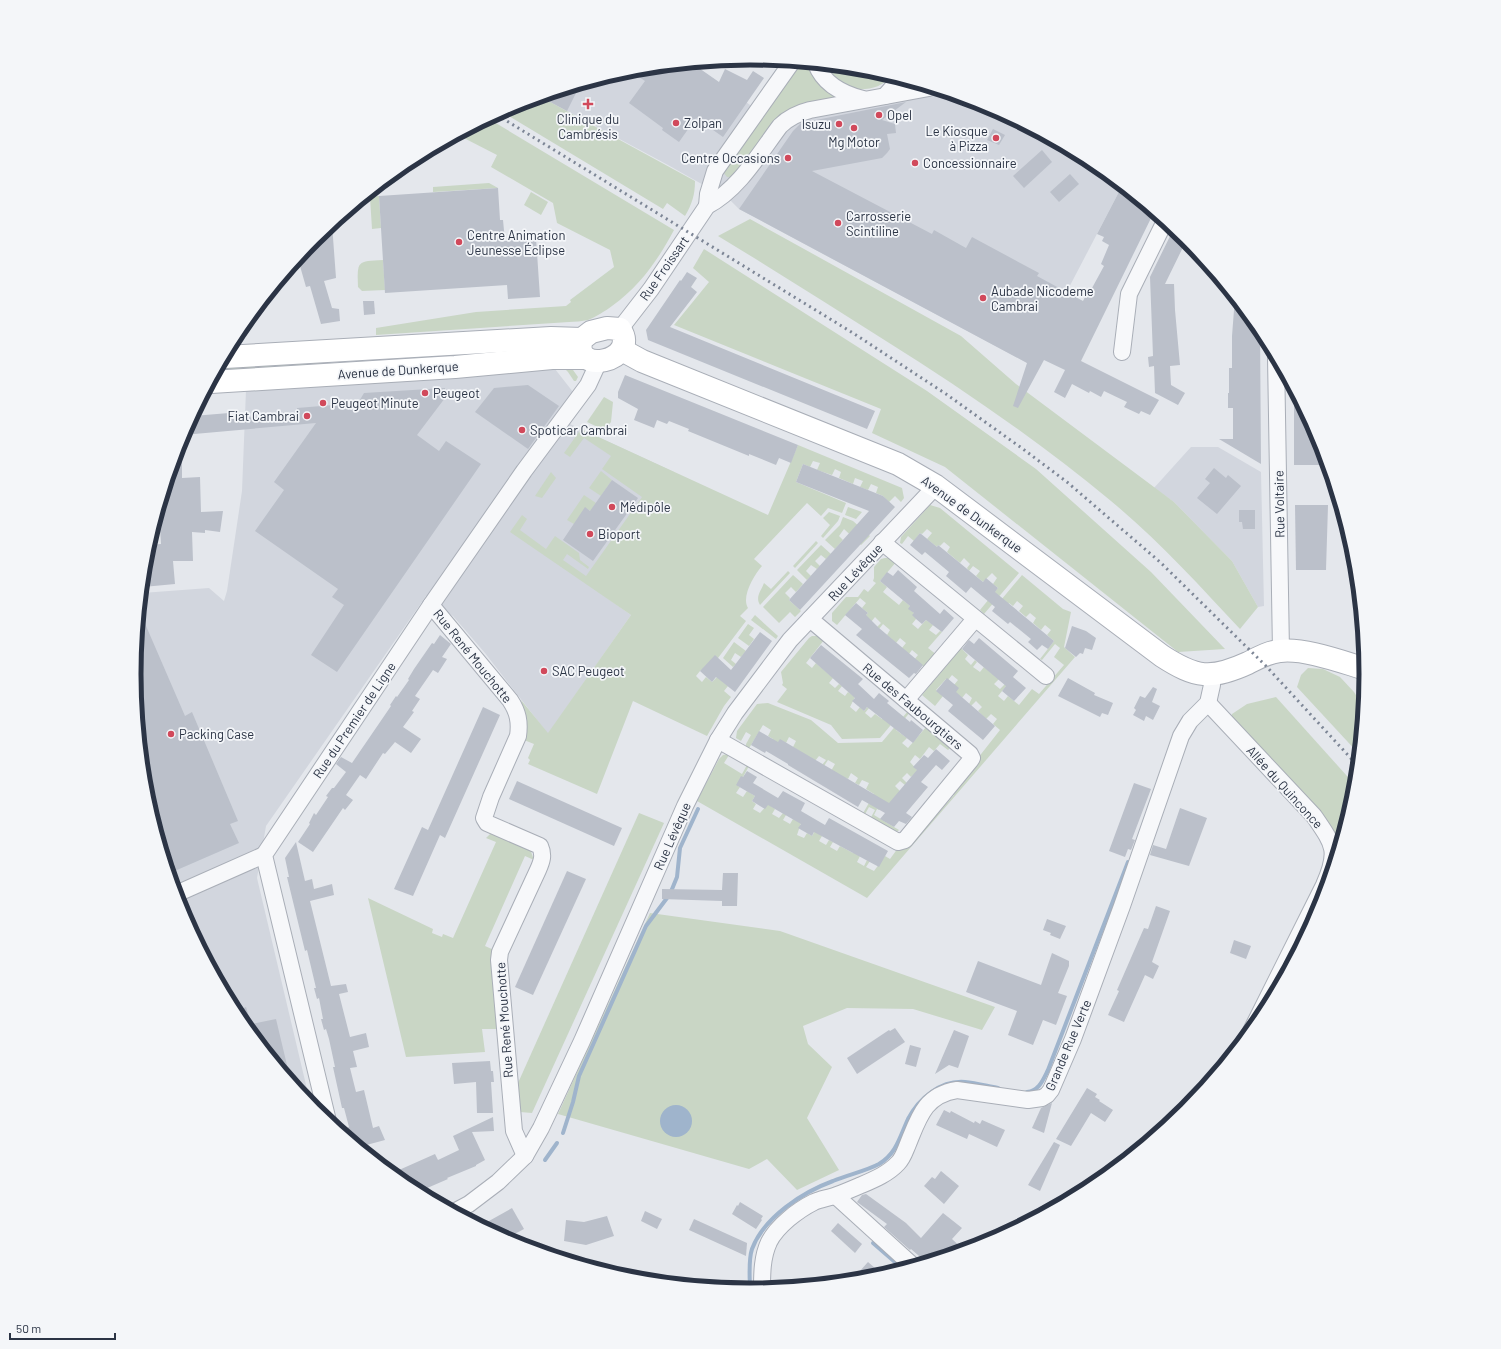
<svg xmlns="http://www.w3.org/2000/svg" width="1501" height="1349" font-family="Barlow,sans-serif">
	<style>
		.built { fill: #d2d6de }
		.green { fill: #c9d6c5 }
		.water { fill: #9fb4cc }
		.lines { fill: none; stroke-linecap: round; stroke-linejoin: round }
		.stream { stroke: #9fb4cc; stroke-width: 4 }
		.building { fill: #bbc0ca }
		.street-casing { stroke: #a9aeb7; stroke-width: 18 }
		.secondary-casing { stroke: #a9aeb7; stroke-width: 24 }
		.street { stroke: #f7f8fa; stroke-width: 16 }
		.secondary { stroke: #fff; stroke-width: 22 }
		.rail { stroke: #7d8696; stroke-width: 3; stroke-dasharray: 2 4; stroke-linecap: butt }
		.poi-dot { fill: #d1495b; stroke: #f4f6f9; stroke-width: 1.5 }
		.labels { text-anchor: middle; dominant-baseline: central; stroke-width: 3.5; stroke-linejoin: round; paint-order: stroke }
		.poi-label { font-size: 13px; fill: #2b3445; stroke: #f4f6f9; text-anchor: start }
		.street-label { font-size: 13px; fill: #2b3445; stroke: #f4f6f9 }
		.rim { fill: none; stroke: #2b3445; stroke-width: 5 }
	</style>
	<rect width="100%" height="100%" fill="#e4e7ec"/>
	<!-- built -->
	<g class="built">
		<path d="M693,64L785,130L800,119L941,91L987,105L1093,162L1122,186L1029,364L739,209L730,200L668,165L541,97L630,70Z"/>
		<path d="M555,369L573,392L579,411L570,424L674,472L593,588L631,615L548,734L485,653L453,616L426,596L266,826L257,878L311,1106L238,1017L181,910L146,795L134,674L142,593L209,588L224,601L227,591L242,491L246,390Z"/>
		<path d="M1191,447H1218L1261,472L1264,606L1258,607L1232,561L1174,502L1154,488Z"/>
	</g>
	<!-- green -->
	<g class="green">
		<path d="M799,63L811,64L841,96L796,108L732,178L727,177L723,172Z"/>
		<path d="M821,65L871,70L891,76C879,92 854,92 838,84C832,81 826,70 821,65Z"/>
		<path d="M541,97L695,181C695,195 692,204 685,216L667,203L663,209L502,112L515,105Z"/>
		<path d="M489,119L674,230C658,260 640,286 612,306C605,311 596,317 588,320C582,321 575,322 569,322L376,335V328L476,312L566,306L571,302L570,300L614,267L610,250L557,223L553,203L491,167L497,155L458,135Z"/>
		<path d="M489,183L498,188L433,192V187Z"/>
		<path d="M531,192L548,202L541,215L524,205Z"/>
		<path d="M379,196L381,228L372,229L370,197Z"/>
		<path d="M750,219L961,336L1016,384L1174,502L1232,561L1258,607L1240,629C1199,585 1158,540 1111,501C1040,442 964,390 886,341C830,305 774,270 718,236Z"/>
		<path d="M704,249L927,391L1036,469L1151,572L1225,649L1178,652L945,467L872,433L881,409L674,325L709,282L693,268Z"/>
		<path d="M383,260L385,290L362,291L358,287C357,261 357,261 383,260Z"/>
		<path d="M330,357L331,367L216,374L221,364Z"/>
		<path d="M568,366L573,370L578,377L576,381H574L568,372L564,368Z"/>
		<path d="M604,397L613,402L611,422L606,428L602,429L587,422Z"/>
		<path d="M581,429L768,515L798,445L902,488L904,498L901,502L895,496L889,502L883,496L876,493L878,487L871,484L868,490L860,487L863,481L855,478L853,484L839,478L841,472L835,469L832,475L817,470L820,463L813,461L810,467L803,464L796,482L846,503L842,513L828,508L821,516L807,503L754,559L762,566C754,575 741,597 748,608L740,616L746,621L718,658L700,671L696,676L702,682L706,677L712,682L717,677L728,686L724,691L731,697L724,706L707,736L633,701L597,794L528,764L530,760L528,758L534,744L524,740L527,724L521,700L548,733L631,615L510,532L522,515L527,519L520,530L546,549L555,536L579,553L580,560L589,567L588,569L567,554L563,560L586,576L642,497L602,469L611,456L584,438L570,457L564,453Z"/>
		<path d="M601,471L612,480L601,496L589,488Z"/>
		<path d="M551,472L556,478L542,498L535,496Z"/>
		<path d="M584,495L596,503L591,511L585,508L574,524L567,520Z"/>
		<path d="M930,505L940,508L1019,573L984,614L980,610L998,588L993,584L997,578L992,573L983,582L976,576L980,571L973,566L969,571L967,568L970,564L964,558L960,563L947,552L950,547L944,542L940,546L938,545L937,547L927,539L932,533L927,529L922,534L920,533L914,541L908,536L902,544L900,543L901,537Z"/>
		<path d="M848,507L862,512L856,519L845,515Z"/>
		<path d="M829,512L840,516L838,521L823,538L821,536L830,525L823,518Z"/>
		<path d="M843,517L853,521L870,536L861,545L844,529L839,536L843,540L835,549L825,540L840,525Z"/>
		<path d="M816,541L818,543L795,568L793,566Z"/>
		<path d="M821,545L831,554L826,559L821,555L815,561L820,566L817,569L811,565L806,571L811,576L807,580L797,570Z"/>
		<path d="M885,558H889L896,562L880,581L887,587L883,592L899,605L903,600L910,606L909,609L914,613L916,619L912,624L918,629L926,620L933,625L929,630L936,635L940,631L942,632L928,648L937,655L926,668L914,660L918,655L912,650L909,654L902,648L906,643L900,638L896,643L887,635L890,630L883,624L879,629L877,627L881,623L875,617L871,622L865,616L868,613L862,608L866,603L860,598L837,625L832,621V613L846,597H858L864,589L868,592L876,583L873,581L874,578V567L881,559Z"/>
		<path d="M788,571L790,573L760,605C755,597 761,591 764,583L771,589Z"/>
		<path d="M793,575L803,584L796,592L791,587L785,593L790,598L789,600L801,611L795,617L790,612L779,623L763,607Z"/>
		<path d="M1022,575L1063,609L1071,612L1064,647L1075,657L867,898L697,801L719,759L723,755L728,754L729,755L724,763L742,774L747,765L749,766L738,786L740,787L736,793L743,797L747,791L755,796L752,801L756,804L753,809L760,813L768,804L775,809L772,814L779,818L783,813L786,815L783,820L790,824L793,819L801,823L797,835L804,838L807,833L812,836L815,831L822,836L819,841L826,845L829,840L833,842L830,847L837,851L840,846L853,853L854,852L860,856L857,862L864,866L867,860L870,861L866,867L874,871L885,856L890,859L898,848L936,810L940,811L954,795L952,791L1000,730L993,724L997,719L991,714L986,719L978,711L982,707L976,701L971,706L969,704L972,698L966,693L962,698L955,692L954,685L958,680L952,675L948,680L946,679L936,690L943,696L935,706L922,695L961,648L968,655L965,659L971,665L975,660L977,662L973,667L980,672L984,667L999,679L994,684L1000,689L1005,684L1007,685L998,696L1004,701L1008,696L1019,705L1032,689L1039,694L1064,665L1054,657L1060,648L1055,644L1042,660L1040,659L1054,641L1047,635L1051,630L1045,625L1041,630L1033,623L1036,618L1030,613L1026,617L1019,611L1023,606L1017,601L1013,606L1009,603L1007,605L1001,600Z"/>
		<path d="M755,615L778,636L776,639L751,620Z"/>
		<path d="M748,624L754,628L749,635L754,639L749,646L738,638Z"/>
		<path d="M812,636H817L824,640L806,663L812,668L816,663L833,678L829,683L835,688L839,684L842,686L838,691L845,696L848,692L855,697L850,707L856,712L860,707L864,711L867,707L869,708L865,713L871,718L875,714L882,719L887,714H900L880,738L842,739L831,725L777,702L787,689L782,685L783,683L781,672L809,638Z"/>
		<path d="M734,642L746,651L741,657L735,653L731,660L736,664L733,667L723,658Z"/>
		<path d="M1308,668L1323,669L1340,677L1354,692L1364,708L1359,754L1297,687L1301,675Z"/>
		<path d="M1276,697L1356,786L1355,795L1342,838L1330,829L1231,721L1232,714L1247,704Z"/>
		<path d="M768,703L811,720L838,743L882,742L908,711L910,712L896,730L907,738L902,743L908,748L927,726L951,747L948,750L940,744L934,751L929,747L920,759L915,755L910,762L918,771L911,777L907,773L902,778L907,783L905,785L900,781L895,786L900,791L901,807L883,806L879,810L877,809L874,815L899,830L897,832L870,819L875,810L869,807L864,816L862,815L874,794L866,789L869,783L862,780L859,785L855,783L858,778L851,773L848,779L846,778L845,779L831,771L835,764L828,760L824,766L822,765L826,760L819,756L815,761L793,747L796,741L789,737L786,743L780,740L774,749L769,745L773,739L768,736L771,730L763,725L748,750L746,748V744L751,735L746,732L741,741L736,738L737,731L757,704Z"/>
		<path d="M639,813L664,823L532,1113L520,1112L518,1083Z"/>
		<path d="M491,833L530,849L534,860L525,856L485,946L494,950L497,1029H482L485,1052L406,1057L368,898L433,929L432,933L442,937L443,934L453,938L496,842L486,838Z"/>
		<path d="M650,913L780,931L995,1007L982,1030L913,1009L847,1008L803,1026L808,1044L832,1067L807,1118L839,1170L797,1190L767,1159L749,1169L558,1114Z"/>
	</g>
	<!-- water -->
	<circle class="water" cx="676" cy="1121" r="16"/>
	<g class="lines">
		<!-- stream -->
		<g class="stream">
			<path d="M1027,1092C1039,1091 1043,1080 1048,1070L1128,862"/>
			<path d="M563,1133L573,1102L579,1076L646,926L670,894L677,877L680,848L698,809"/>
			<path d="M545,1160L557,1143"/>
			<path d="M873,1243L903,1269"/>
			<path d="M750,1291C750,1278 748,1261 752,1249C764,1217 803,1192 833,1181C847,1175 866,1171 879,1164C897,1153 900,1136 908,1119C919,1098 941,1080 965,1082C976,1083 987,1086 998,1088"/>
		</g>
	</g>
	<!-- building -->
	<g class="building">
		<path d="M693,64L719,82L725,69L747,80L753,71L764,78L723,137L696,118L679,142L662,130L663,128L629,103L645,81L629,70Z"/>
		<path d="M580,85L567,111L541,97Z"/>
		<path d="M906,102L882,120L895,124L896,133L887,134L890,149L887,153L882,158L812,171L932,234L934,230L966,248L972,237L1039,273L1037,276L1083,301L1090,287L1092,288L1104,266L1101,264L1109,245L1102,241L1104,237L1097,234L1122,186L1154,212L1081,361L1159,400L1150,415L1141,411L1139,414L1124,407L1127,402L1104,391L1101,397L1090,391L1089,393L1072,384L1065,398L1054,392L1065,370L1044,360L1018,408L1013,406L1027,363L739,209L793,131L801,123Z"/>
		<path d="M993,129L1005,135L999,145L987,140Z"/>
		<path d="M1042,150L1052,162L1024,188L1013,176Z"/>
		<path d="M1070,174L1079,184L1059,202L1050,192Z"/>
		<path d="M498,188L500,220H503L505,241L536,238L540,297L508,299L507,285L385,293L379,196Z"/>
		<path d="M332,224L336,278L324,281L332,308L339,309L340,321L321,324L310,286L306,287L298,259L315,238Z"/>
		<path d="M1174,228L1187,239L1165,284H1174L1175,310L1180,365L1170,366L1171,385L1185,393L1178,405L1155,393L1154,366L1149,367L1148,357L1153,356L1150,277Z"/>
		<path d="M687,272L697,278L691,287L697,292L670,327L875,411L867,429L648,340L646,330L680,280L681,281Z"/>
		<path d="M1235,297L1260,328L1261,464L1219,439H1233V408H1228V393H1229V368H1232V336Z"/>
		<path d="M363,301H374L375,314L364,315Z"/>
		<path d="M625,375L798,445L791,463L779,458L776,465L749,454V456L688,431L689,429L669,421L667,424L657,420L654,428L634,420L638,409L618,398V392Z"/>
		<path d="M528,385L559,406L528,449L475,412L494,388Z"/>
		<path d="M445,388V398L417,435L439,451L446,441L481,464L337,672L311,655L344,605L332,597L338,589L255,531L284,490L274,482L316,423L183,435L193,416L229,413L230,419L297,414V408L358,403L364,393Z"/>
		<path d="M1294,390L1320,439L1328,465H1294Z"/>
		<path d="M179,444H182V478L200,477L201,512L223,511L220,532L205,530V533L192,532L193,561H173L175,584L143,587L146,554L149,545L161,544L159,511Z"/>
		<path d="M803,464L883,496L895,507L800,610L789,600L869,511L796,482Z"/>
		<path d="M1214,468L1226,478L1228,475L1241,486L1217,514L1197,498L1210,483L1205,479Z"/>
		<path d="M612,480L638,498L593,561L563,540L585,507L590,511Z"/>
		<path d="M1295,505H1328L1326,570H1296Z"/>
		<path d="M1239,510H1255V529H1243L1242,522H1239Z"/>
		<path d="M920,533L937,547L938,545L983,582L986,578L998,588L995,592L1054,641L1048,649L1042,645L1037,650L1028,642L1031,639L1010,622L1008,624L992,611L995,607L971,587L966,593L946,576L949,572L925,552L922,555L910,545Z"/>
		<path d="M898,570L917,587L914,591L940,614L944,609L954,618L942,632L926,620L922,624L916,619L912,615L914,613L908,609L910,606L880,581L887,572L893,576Z"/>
		<path d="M856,603L868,613L866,615L879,628L923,665L916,674L914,673L909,678L856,635L862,629L845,615Z"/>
		<path d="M140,612L185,716L192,712L238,821L230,824L239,843L170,873L146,795L134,674Z"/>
		<path d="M1072,626L1086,631L1096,638L1092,650L1085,648L1083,654L1080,653L1076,657L1065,648Z"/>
		<path d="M760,632L772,641L735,692L716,677L712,682L700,671L715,655L731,670Z"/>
		<path d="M440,635L451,644L442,657L447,659L438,673L433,670L415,696L420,699L412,711L414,712L403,727L421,739L411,753L395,742L385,754L383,753L366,779L360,775L346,795L353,800L345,810L343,808L313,852L298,842L310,824L309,823L314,813L316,815L328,797L326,796L332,788H334L346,772L336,764L341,757L352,763L391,706L390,705L396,696L397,697L409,680L408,679L414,669L432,643L434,644Z"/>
		<path d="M979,638L1018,671L1013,677L1026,688L1014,701L1002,691L1006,686L962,649L969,640L974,644Z"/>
		<path d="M821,645L863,679L858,684L874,699L879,693L889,701L887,703L910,722L911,720L923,730L913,743L867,707L864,711L852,701L855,698L810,658Z"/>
		<path d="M947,678L959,688L956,692L995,726L983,740L948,711L953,705L936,691Z"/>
		<path d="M1068,678L1095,693L1094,695L1113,703L1108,715L1102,713L1100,717L1058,696Z"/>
		<path d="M1153,687L1157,689L1152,702L1160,706L1153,720L1146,716L1144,721L1133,715L1136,710L1134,708L1140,696L1145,698Z"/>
		<path d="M483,707L500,715L445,838L440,835L413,896L394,889L422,827L428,830Z"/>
		<path d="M759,731L778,742L780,739L889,803L917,770L913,767L924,755L928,758L936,749L950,761L942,770L936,765L921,782L928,787L906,813L912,817L906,824L899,821L894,827L880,819L885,813L862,800L858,807L788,765V764L766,751L765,753L751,745Z"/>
		<path d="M747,771L757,777L753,783L778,798L783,791L805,803L801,811L825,825L829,818L888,851L879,867L814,832L812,836L798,828L801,824L768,805L765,809L752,801L755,796L736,785L741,776L743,777Z"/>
		<path d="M517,781L622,828L614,846L509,799Z"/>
		<path d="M1134,783L1151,789L1132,839L1135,840L1131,850L1128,849L1125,857L1109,851Z"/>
		<path d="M1180,808L1207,818L1189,866L1150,855L1153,845L1166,849Z"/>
		<path d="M296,842L305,881L312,879L314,889L332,884L334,895L310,901L331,986L346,984L348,992L339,994L350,1037L366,1033L369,1047L353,1051L357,1067L350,1068L356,1092L364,1090L373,1128L379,1126L385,1140L359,1147L350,1139L347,1128L349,1127L344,1108H342L333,1067H335L329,1039L326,1029L324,1030L321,1019H323L319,998L317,999L314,988H316L307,950L305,951L287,877H289L285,858Z"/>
		<path d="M567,871L586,879L533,995L515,987Z"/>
		<path d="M723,873H738L737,906H722V901L662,899V889L722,890Z"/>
		<path d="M1156,906L1170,911L1152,962L1159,966L1153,979L1145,975L1124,1022L1108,1015L1119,991L1117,990L1144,928L1148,929Z"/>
		<path d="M1047,919L1066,926L1060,939L1050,935L1051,933L1043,930Z"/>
		<path d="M1234,940L1251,946L1246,959L1230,953Z"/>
		<path d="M1052,953L1069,961V966L1058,993L1067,996L1056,1025L1043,1020L1033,1045L1008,1035L1017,1011L966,992L978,961L1041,985Z"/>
		<path d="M246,1007L251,1024L276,1019L291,1082L238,1017L235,1012Z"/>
		<path d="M895,1028L905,1042L857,1074L847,1058L889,1030L890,1031Z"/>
		<path d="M954,1030L969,1036L958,1068L949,1065L935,1074Z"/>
		<path d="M910,1045L921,1048L916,1067L905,1064Z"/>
		<path d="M490,1061L491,1071H493L494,1082H491L493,1113H477L476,1082L454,1084L452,1063Z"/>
		<path d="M1087,1088L1097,1094L1095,1097L1100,1100L1099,1101L1113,1110L1105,1122L1091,1113L1071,1146L1056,1139Z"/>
		<path d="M1052,1103L1044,1133L1032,1128L1041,1108Z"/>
		<path d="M944,1110L950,1113L951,1111L974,1123L975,1121L980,1124L982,1120L1005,1130L997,1147L969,1134L967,1139L936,1125Z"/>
		<path d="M493,1117L494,1131L472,1132L485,1160L476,1165V1166L447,1178L448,1179L418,1192L408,1187L396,1177L401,1175L399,1170L435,1154L438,1160L459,1150L453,1136Z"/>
		<path d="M1054,1142L1060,1145L1040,1191L1028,1185Z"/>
		<path d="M941,1171L959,1186L944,1204L924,1186L932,1177L935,1179Z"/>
		<path d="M866,1194L906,1223L921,1238L943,1213L962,1228L952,1239L965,1251L926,1262L911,1249L910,1250L884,1227L887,1224L857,1202L862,1195Z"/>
		<path d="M740,1202L763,1216L761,1219L762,1220L756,1229L732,1214L737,1205L738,1206Z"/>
		<path d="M512,1208L524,1229L505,1239L480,1226Z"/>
		<path d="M645,1211L662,1219L657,1229L641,1221Z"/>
		<path d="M607,1216L614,1236L586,1245L564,1241L566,1220L584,1222Z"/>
		<path d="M694,1219L747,1243L746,1256L689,1230Z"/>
		<path d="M838,1223L862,1244L855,1253L831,1231Z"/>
		<path d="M868,1262L883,1275L871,1279L851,1281Z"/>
	</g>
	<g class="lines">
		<!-- street casing -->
		<g class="street-casing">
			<g id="street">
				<path d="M816,64C824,85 843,94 863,99"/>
				<path d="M885,96L900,79"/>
				<path d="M707,206L708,194L715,171L792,62"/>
				<path d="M620,329L651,289L707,206C739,189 759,154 780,126C789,117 798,113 810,110L929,88"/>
				<path d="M1122,352L1129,294L1165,221"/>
				<path d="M1276,357L1281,651"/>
				<path d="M882,542L1046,676"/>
				<path d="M431,605L510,700C518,712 520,722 518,736L491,797L484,818L487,823L540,846C544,855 542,861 538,870L500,952L499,960L514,1131L525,1156"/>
				<path d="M906,700L975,619"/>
				<path d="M1208,703L1314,816C1334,845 1339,851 1324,885L1250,1033"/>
				<path d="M718,740L898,842L905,840L970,761L972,758L970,754L810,619"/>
				<path d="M176,894L264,855"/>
				<path d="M328,1121L264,855L431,605L524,471L588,385L599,361"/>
				<path d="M836,1196L913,1266"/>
				<path d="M454,1212L469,1204L498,1182L525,1156L541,1128L582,1041L685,806L718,740L735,713L790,640L936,486"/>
				<path d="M762,1290C762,1274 762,1257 769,1242C777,1226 798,1210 814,1202C821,1199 829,1198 837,1195C845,1192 852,1189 859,1186C873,1180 888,1174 898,1163C903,1158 905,1151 908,1144C919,1117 925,1095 957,1090L1028,1100L1042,1098L1047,1095L1051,1090L1073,1039L1122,906L1181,736L1190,721L1208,703L1212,685V674"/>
			</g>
		</g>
		<!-- secondary casing -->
		<g class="secondary-casing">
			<g id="secondary">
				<path d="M607,328L620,329C641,362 570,376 582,339L591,332Z"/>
				<path d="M622,350L642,361L898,464L936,486L1162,656C1196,678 1211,680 1248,663C1258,658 1268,652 1280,651C1305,648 1342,662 1366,669"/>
				<path d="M225,357L551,338L582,339"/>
				<path d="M211,382L455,367L552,358H584"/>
			</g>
		</g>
		<!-- street -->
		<use href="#street" class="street"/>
		<!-- secondary -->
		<use href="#secondary" class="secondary"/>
		<!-- rail -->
		<path class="rail" d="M497,115L853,333L946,394L1023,449L1067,482L1160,562L1266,666L1358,766"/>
	</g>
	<!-- markers -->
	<g class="poi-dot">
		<path d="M586 98h4v4h4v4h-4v4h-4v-4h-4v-4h4z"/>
		<circle cx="879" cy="115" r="4"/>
		<circle cx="676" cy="123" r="4"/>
		<circle cx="839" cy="124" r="4"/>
		<circle cx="854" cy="128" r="4"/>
		<circle cx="996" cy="138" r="4"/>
		<circle cx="788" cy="158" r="4"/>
		<circle cx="915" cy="163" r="4"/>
		<circle cx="838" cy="223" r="4"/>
		<circle cx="459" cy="242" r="4"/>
		<circle cx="983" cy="298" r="4"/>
		<circle cx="425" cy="393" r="4"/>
		<circle cx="323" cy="403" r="4"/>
		<circle cx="307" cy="416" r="4"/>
		<circle cx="522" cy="430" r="4"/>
		<circle cx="612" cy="507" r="4"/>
		<circle cx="590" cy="534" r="4"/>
		<circle cx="544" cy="671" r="4"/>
		<circle cx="171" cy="734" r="4"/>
	</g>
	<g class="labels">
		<!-- poi labels -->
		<g class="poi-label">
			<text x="887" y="115">Opel</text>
			<text x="588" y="119" text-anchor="middle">Clinique du<tspan x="588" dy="15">Cambrésis</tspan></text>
			<text x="684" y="123">Zolpan</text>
			<text x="831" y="124" text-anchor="end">Isuzu</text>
			<text x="988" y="131" text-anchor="end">Le Kiosque<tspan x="988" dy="15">à Pizza</tspan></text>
			<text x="854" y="142" text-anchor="middle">Mg Motor</text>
			<text x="780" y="158" text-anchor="end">Centre Occasions</text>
			<text x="923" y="163">Concessionnaire</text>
			<text x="846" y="216">Carrosserie<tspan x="846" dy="15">Scintiline</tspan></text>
			<text x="467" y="235">Centre Animation<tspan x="467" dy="15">Jeunesse Éclipse</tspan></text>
			<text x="991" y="291">Aubade Nicodeme<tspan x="991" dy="15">Cambrai</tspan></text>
			<text x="433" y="393">Peugeot</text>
			<text x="331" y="403">Peugeot Minute</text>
			<text x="299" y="416" text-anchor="end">Fiat Cambrai</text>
			<text x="530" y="430">Spoticar Cambrai</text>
			<text x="620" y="507">Médipôle</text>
			<text x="598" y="534">Bioport</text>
			<text x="552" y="671">SAC Peugeot</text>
			<text x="179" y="734">Packing Case</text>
		</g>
		<!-- street labels -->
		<g class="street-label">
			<text transform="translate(664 268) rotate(-55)">Rue Froissart</text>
			<text transform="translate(398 370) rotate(-4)">Avenue de Dunkerque</text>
			<text transform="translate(1279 504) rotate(-91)">Rue Voltaire</text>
			<text transform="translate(972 514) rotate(36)">Avenue de Dunkerque</text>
			<text transform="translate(855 572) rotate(-47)">Rue Lévêque</text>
			<text transform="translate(473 656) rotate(51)">Rue René Mouchotte</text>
			<text transform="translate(913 706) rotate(40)">Rue des Faubourgtiers</text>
			<text transform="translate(354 720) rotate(-56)">Rue du Premier de Ligne</text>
			<text transform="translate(1285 787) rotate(48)">Allée du Quinconce</text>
			<text transform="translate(672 836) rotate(-66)">Rue Lévêque</text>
			<text transform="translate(504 1020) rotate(-94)">Rue René Mouchotte</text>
			<text transform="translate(1068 1045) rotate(-67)">Grande Rue Verte</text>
		</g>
	</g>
	<!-- crop -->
	<path d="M0 0H1501V1349H0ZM141 674a609 609 0 1 1 1218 0a609 609 0 1 1-1218 0Z" fill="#f4f6f9" fill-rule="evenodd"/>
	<path class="rim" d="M141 674a609 609 0 1 1 1218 0a609 609 0 1 1-1218 0Z"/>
	<!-- scale -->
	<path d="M10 1333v6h105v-6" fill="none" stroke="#2b3445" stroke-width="2"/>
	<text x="16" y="1333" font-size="12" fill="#2b3445" stroke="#f4f6f9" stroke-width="3" paint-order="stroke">50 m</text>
</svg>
